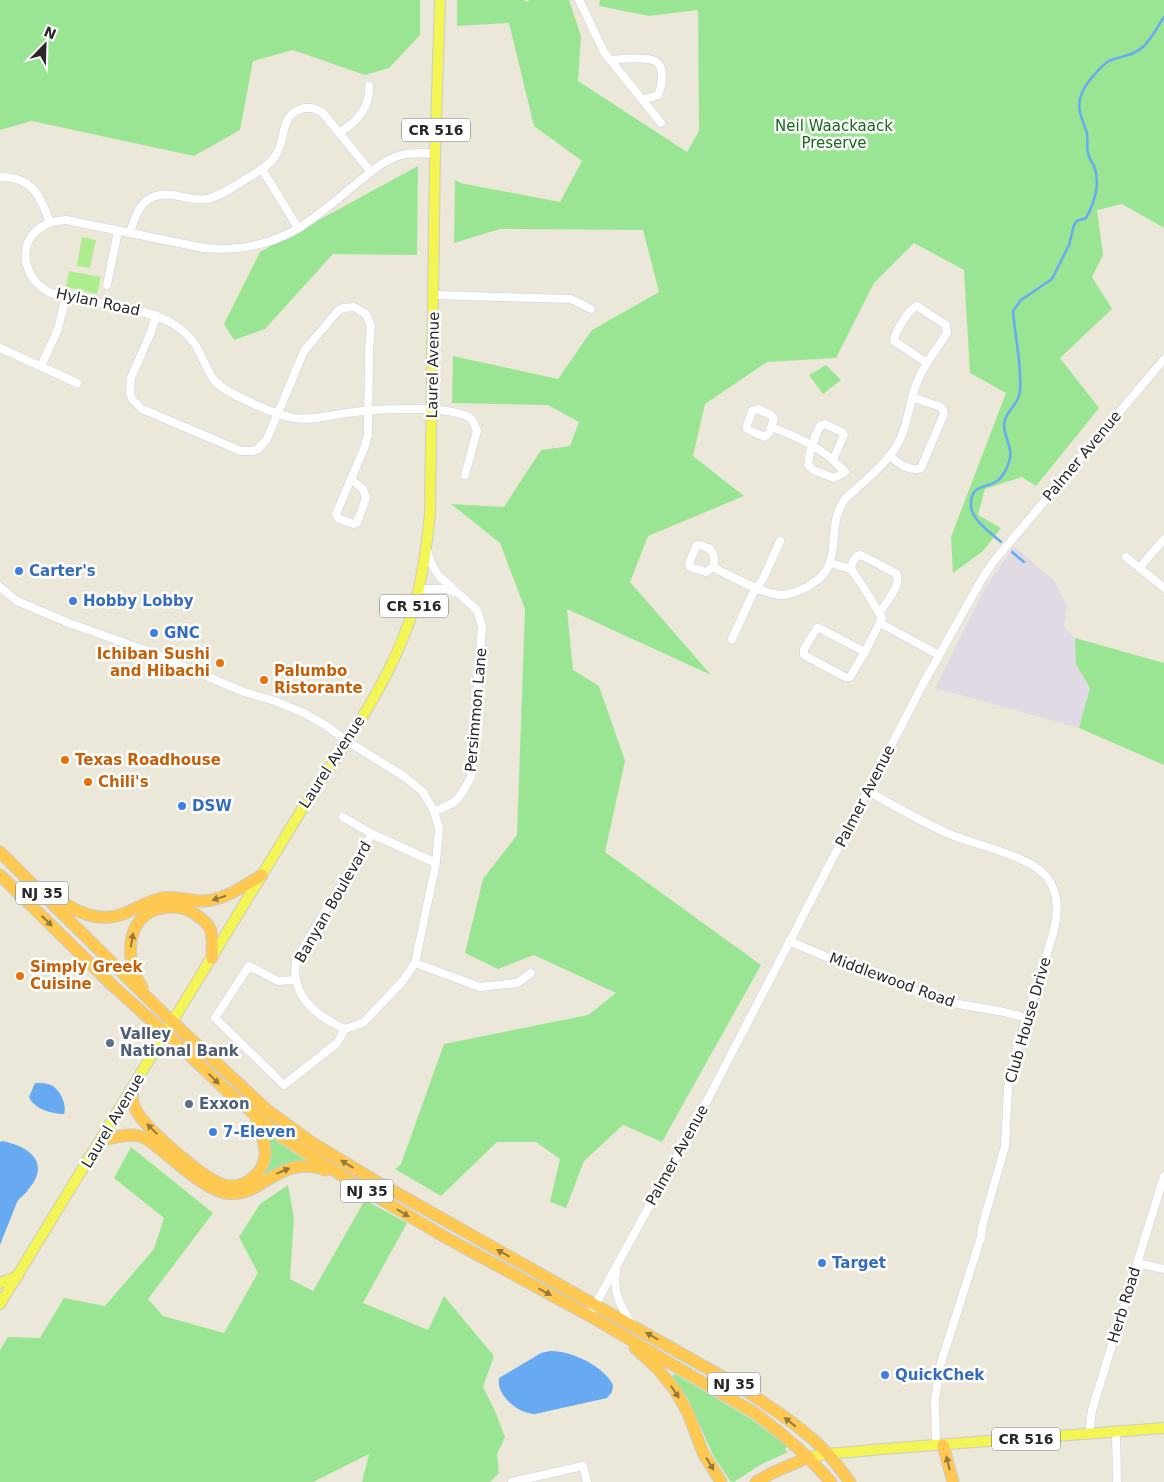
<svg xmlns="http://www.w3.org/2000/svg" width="1164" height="1482" font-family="'DejaVu Sans',sans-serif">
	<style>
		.industrial { fill: #dfdae3 }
		.green { fill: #9ae593 }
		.pitch { fill: #aded8e }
		.water { fill: #67aaf2 }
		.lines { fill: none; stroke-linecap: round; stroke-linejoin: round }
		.stream { stroke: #67aaf2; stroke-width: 2.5 }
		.minor-casing { stroke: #d0cee2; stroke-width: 9 }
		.major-casing { stroke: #cbcbcb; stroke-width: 12 }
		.highway-casing { stroke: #cbcbcb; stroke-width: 13 }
		.minor { stroke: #fff; stroke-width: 8 }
		.major { stroke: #f2f554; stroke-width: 10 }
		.highway { stroke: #ffc851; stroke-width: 11 }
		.oneway { fill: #94783c }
		.shop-dot { fill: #3f7fe0; stroke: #fff; stroke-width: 2 }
		.food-dot { fill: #e8710a; stroke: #fff; stroke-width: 2 }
		.service-dot { fill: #5c6f8a; stroke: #fff; stroke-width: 2 }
		.labels { text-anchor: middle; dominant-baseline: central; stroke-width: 5; stroke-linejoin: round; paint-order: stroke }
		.shield { fill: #fff; stroke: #686868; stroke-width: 1 }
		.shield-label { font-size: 14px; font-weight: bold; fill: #282828 }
		.park-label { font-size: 15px; fill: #17671a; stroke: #fff }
		.street-label { font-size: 15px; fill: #282828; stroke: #fff }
		.shop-label { font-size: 15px; font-weight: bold; fill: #366cbe; stroke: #fff; text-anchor: start }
		.food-label { font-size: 15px; font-weight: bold; fill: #c56008; stroke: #fff; text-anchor: start }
		.service-label { font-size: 15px; font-weight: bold; fill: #4e5e75; stroke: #fff; text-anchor: start }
	</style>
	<rect width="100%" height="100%" fill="#ece8d9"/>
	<!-- industrial -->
	<path class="industrial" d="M1014,546L1054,581L1067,606L1064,627L1075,638L1076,664L1090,688L1079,728L935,688L985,588Z"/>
	<!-- green -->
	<g class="green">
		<path d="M0,0H420V35L389,68L365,75L293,50L253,61L240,130L194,156L32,121L0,130Z"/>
		<path d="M457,0H524L527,2L529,0H569L581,36L578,81L687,152L699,131L698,10L649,16L599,6L600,0H1164V228L1122,204L1097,210L1103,255L1092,277L1112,309L1060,358L1099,408L1036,486L1022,477L985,489L978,515L1001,528L983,551L953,573L951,537L1006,393L970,373L964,270L914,243L874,283L836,358L767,362L705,404L693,456L744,496L648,536L630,582L711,675L567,609L573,670L599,686L625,761L605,852L761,965L662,1142L623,1125L584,1161L566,1208L550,1202L560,1159L536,1142H497L441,1196L395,1169L401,1164L444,1044L588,1015L616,993L534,955L498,969L465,953L483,879L517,835L525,609L500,543L451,504L504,507L541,450L570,446L579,422L548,405L452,403L453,356L558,379L592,330L659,292L643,230L500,229L454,243L455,180L460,183L560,202L582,161L534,126L509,23L457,26Z"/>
		<path d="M418,166L417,255L333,254L265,329L234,340L224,324L260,252Z"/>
		<path d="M826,365L841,380L823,394L809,375Z"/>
		<path d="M1075,638L1164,663V765L1079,728L1090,688L1076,664Z"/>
		<path d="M270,1137L305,1160L307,1162L259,1180L268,1139Z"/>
		<path d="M131,1147L213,1213L148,1299L163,1316L224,1333L258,1273L239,1237L260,1204L288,1185L294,1218L290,1279L313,1291L365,1200L407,1223L363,1303L428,1330L444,1296L494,1356L483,1387L495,1411L505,1437L497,1454L499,1473L490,1482H362L369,1454L313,1482H0V1350L8,1337L40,1338L64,1298L105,1306L154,1249L164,1218L114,1178Z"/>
		<path d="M675,1374L751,1419L787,1446L785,1449L788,1452L760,1465L734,1482L730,1481L713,1455L688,1399L672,1376Z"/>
	</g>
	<!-- pitch -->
	<g class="pitch">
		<path d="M82,237L96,240L90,268L77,266Z"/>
		<path d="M69,271L101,277L97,294L66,287Z"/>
	</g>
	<!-- water -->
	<g class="water">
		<path d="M35,1083C40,1083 46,1083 51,1085C60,1089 67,1105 64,1114C52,1114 34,1109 29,1097Z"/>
		<path d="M2,1141C29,1146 52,1163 28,1190C25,1195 20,1197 17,1202L0,1245V1142Z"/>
		<path d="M550,1351C570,1350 604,1366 613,1385L612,1392L607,1398L535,1414C519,1414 496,1396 499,1378L541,1353Z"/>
	</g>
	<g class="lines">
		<!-- stream -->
		<g class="stream">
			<path d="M1001,542C990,532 970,519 971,504C971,484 985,489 997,481C1002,478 1007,469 1009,462C1014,450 1004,437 1004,425C1004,412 1019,405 1020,391C1022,365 1015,337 1013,311L1021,300L1052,279L1069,245L1074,225L1077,221L1086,218C1094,204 1101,183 1094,166C1092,162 1089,158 1088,153C1086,145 1089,138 1086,130C1081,117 1076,106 1082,93C1084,85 1102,65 1109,61C1121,56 1134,56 1144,46C1152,38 1158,26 1164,17"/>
			<path d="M1012,552L1024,562"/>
		</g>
		<!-- minor casing -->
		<g class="minor-casing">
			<g id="minor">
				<path d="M579,0L604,52L661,123"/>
				<path d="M610,60C621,59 646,56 655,61C661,64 662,69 662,75C662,81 661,89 658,95L642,100"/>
				<path d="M339,133C357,121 370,109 369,86"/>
				<path d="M435,154C423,153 410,152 398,156C385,160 373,170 362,179C342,195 321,214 299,228C270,245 237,251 204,248L66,220C59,221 53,221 47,224C14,239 22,280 51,293L142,312C166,318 187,328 199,351C204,361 208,373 215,381C226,394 277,415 294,418C313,421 335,414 354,412C376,409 453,405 470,418C474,421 475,427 477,431L465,475"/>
				<path d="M262,169L298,228"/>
				<path d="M0,177C33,177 40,196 50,223"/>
				<path d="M130,233C136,210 145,191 173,195C185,197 195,201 207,199C223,196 238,183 251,176C261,170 271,164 277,153C286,138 280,115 301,109C310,106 316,109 323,113L371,172"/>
				<path d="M107,285L118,231"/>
				<path d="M435,295L571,299L591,309"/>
				<path d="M156,315L151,332L131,378L130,393L132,399L142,409L241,451H253L258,449L267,439L304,351L338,311L343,308L354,307L366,314L371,326L369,350L368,435L365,446L351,479"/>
				<path d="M0,348L77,383"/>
				<path d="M41,366L58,329L66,296"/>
				<path d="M758,409L771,415L774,419L769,433L764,437L747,429V425L752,411Z"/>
				<path d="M772,427C803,440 822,447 845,472L834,478L813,470L808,465C809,452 814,438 820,426L825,424L842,432L844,435L833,460"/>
				<path d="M890,456C897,463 911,472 921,468L943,416L944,412L941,407L912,397"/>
				<path d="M351,479L363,489L366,498L357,523L354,524L339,519L336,514Z"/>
				<path d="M699,545C713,548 716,554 713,567L706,572L690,567L689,564L696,546Z"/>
				<path d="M427,550L431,563L439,576L477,610L482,626L471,777C460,798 457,804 434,811"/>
				<path d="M1126,557L1164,588"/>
				<path d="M830,563L851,569L864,588L882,618L865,652"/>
				<path d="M713,567C727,575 766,595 781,595C790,595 799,591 807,587C816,582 827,573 830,562C837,540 830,520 845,499C862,483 883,467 896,447C908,427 909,403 917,382C924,364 937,349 947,333L946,325L917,306C909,309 894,333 894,341L927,363"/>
				<path d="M1140,567L1164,539"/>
				<path d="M851,569L853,561L857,556L861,555L897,574C901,586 886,603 879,613"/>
				<path d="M0,587L17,601L69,623L150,652L244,692L275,701L304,713L325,725L347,741L405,777L423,792L434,811L439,828L436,863L415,963L402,982L363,1023L345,1029C315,1016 288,993 297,958L372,834"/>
				<path d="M419,589H447L453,592"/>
				<path d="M880,623L939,655"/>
				<path d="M817,628L821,629L865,652L850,677H845L804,655V649Z"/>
				<path d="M732,639L752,595L763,579L780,541"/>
				<path d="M868,791C894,806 921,822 949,834C975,845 1028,855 1046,876C1060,893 1058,914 1053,934L1013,1062L1008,1088L1005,1146L982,1227L981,1237L940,1366L935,1400L936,1445"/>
				<path d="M343,817L372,834L436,863"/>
				<path d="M789,941L850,967L942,1001L1004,1012L1027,1018"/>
				<path d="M415,963L480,987L517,983L531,973"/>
				<path d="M296,980L278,981L249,966L215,1018L284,1085L337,1043L345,1029"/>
				<path d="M1137,1263L1164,1269"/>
				<path d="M616,1272C613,1296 621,1306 633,1326"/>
				<path d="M593,1309L709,1097L923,684L983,577L994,561L1164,359"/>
				<path d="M1116,1432L1117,1482"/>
				<path d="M1089,1434L1092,1410L1164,1176"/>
				<path d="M512,1482L583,1466L587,1482"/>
			</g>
		</g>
		<!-- major casing -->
		<g class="major-casing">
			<g id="major">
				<path d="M0,1283L18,1276"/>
				<path d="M0,1304L304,806C346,743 392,680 414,607C423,576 427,545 430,513L435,154L440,0"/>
				<path d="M809,1457L827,1454L895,1448L1164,1428"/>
			</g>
		</g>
		<!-- highway casing -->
		<g class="highway-casing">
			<g id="highway">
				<path d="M0,852L164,1014L267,1110L285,1123L311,1142L379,1183L737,1385C767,1405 803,1427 828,1454C836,1463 843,1473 850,1482"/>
				<path d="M0,875L112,985L181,1047L226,1090L279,1135L357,1185L443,1236L590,1316L753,1412C783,1433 807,1455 831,1482"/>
				<path d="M52,896C74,910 96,924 123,914C136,909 148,901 162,898C175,896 187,900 200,901C223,902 243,886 262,875"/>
				<path d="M142,987C122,958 126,909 170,907C179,907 188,909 195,914C202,919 208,923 211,931C213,940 212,949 212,958"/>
				<path d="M132,1089C132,1096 132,1102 135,1108C143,1127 201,1176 221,1184C242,1192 267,1173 265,1150C264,1139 259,1128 256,1117"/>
				<path d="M101,1140C113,1138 127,1133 139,1136C148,1138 154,1145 161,1150C178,1164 204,1188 225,1193C263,1200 276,1153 326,1170"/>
				<path d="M635,1348L657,1368L675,1390L688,1413L703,1453L721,1482"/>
				<path d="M943,1445L953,1482"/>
				<path d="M756,1482L772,1473L809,1457"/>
			</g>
		</g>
		<!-- minor -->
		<use href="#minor" class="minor"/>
		<!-- major -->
		<use href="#major" class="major"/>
		<!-- highway -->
		<use href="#highway" class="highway"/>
	</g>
	<!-- one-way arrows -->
	<defs><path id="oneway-solid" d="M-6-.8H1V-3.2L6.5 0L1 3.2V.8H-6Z" transform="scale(1.25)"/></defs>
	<g class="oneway">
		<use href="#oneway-solid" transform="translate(219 898) rotate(163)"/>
		<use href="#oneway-solid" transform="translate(47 921) rotate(44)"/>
		<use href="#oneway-solid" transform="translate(132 940) rotate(-80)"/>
		<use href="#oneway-solid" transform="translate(214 1079) rotate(44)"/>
		<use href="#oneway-solid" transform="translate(152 1129) rotate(-136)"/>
		<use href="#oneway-solid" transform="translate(347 1164) rotate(-149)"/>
		<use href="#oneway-solid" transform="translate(283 1171) rotate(-23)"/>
		<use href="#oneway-solid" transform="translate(403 1213) rotate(31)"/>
		<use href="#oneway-solid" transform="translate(503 1253) rotate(-151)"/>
		<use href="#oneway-solid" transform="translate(545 1292) rotate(28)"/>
		<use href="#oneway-solid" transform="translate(652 1336) rotate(-150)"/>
		<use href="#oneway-solid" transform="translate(675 1392) rotate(56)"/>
		<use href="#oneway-solid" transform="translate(790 1422) rotate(-142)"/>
		<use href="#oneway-solid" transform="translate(948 1463) rotate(-104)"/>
		<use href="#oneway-solid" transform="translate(710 1464) rotate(59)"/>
	</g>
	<!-- markers -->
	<g class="shop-dot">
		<circle cx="19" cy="571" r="5"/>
		<circle cx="73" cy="601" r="5"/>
		<circle cx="154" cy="633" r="5"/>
		<circle cx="182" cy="806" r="5"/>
		<circle cx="213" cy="1132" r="5"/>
		<circle cx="822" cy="1263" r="5"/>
		<circle cx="885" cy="1375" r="5"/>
	</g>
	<g class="food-dot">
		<circle cx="220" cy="663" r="5"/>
		<circle cx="264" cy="680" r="5"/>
		<circle cx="65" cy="760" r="5"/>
		<circle cx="88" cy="782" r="5"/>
		<circle cx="20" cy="976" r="5"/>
	</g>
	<g class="service-dot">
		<circle cx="110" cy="1043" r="5"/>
		<circle cx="189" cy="1104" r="5"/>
	</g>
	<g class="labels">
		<!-- shield labels -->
		<g class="shield">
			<rect x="402" y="118.5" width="68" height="23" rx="4"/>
			<rect x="380" y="594.5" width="68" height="23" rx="4"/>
			<rect x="16" y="881.5" width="52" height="23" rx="4"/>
			<rect x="341" y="1179.5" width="52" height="23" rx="4"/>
			<rect x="708" y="1372.5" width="52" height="23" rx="4"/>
			<rect x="992" y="1427.5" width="68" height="23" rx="4"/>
		</g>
		<g class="shield-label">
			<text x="436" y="130">CR 516</text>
			<text x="414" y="606">CR 516</text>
			<text x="42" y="893">NJ 35</text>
			<text x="367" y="1191">NJ 35</text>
			<text x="734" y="1384">NJ 35</text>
			<text x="1026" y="1439">CR 516</text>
		</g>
		<!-- park labels -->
		<g class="park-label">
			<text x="834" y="126">Neil Waackaack<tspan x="834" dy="17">Preserve</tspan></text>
		</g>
		<!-- street labels -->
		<g class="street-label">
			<text transform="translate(98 302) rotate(12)">Hylan Road</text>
			<text transform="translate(433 365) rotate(-89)">Laurel Avenue</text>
			<text transform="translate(1082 456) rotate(-50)">Palmer Avenue</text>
			<text transform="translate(476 710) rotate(-85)">Persimmon Lane</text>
			<text transform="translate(332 762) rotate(-57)">Laurel Avenue</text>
			<text transform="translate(865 796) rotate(-63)">Palmer Avenue</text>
			<text transform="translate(333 902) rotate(-60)">Banyan Boulevard</text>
			<text transform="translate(892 980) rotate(20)">Middlewood Road</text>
			<text transform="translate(1028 1020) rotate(-74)">Club House Drive</text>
			<text transform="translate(113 1121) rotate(-59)">Laurel Avenue</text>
			<text transform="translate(677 1155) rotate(-61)">Palmer Avenue</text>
			<text transform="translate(1124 1305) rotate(-73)">Herb Road</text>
		</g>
		<!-- shop labels -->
		<g class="shop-label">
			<text x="29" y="571">Carter's</text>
			<text x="83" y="601">Hobby Lobby</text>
			<text x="164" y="633">GNC</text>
			<text x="192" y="806">DSW</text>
			<text x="223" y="1132">7-Eleven</text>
			<text x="832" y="1263">Target</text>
			<text x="895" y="1375">QuickChek</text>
		</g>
		<!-- food labels -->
		<g class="food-label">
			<text x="210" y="654" text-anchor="end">Ichiban Sushi<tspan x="210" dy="17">and Hibachi</tspan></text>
			<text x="274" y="671">Palumbo<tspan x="274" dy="17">Ristorante</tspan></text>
			<text x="75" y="760">Texas Roadhouse</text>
			<text x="98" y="782">Chili's</text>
			<text x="30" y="967">Simply Greek<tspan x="30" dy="17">Cuisine</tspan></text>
		</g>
		<!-- service labels -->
		<g class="service-label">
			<text x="120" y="1034">Valley<tspan x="120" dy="17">National Bank</tspan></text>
			<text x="199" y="1104">Exxon</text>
		</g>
	</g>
	<!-- north arrow -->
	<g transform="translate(45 45) rotate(23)" stroke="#ffffff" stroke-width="4" paint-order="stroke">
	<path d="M0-4L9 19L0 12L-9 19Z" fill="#282828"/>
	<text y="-8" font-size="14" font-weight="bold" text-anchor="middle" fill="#282828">N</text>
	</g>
</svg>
